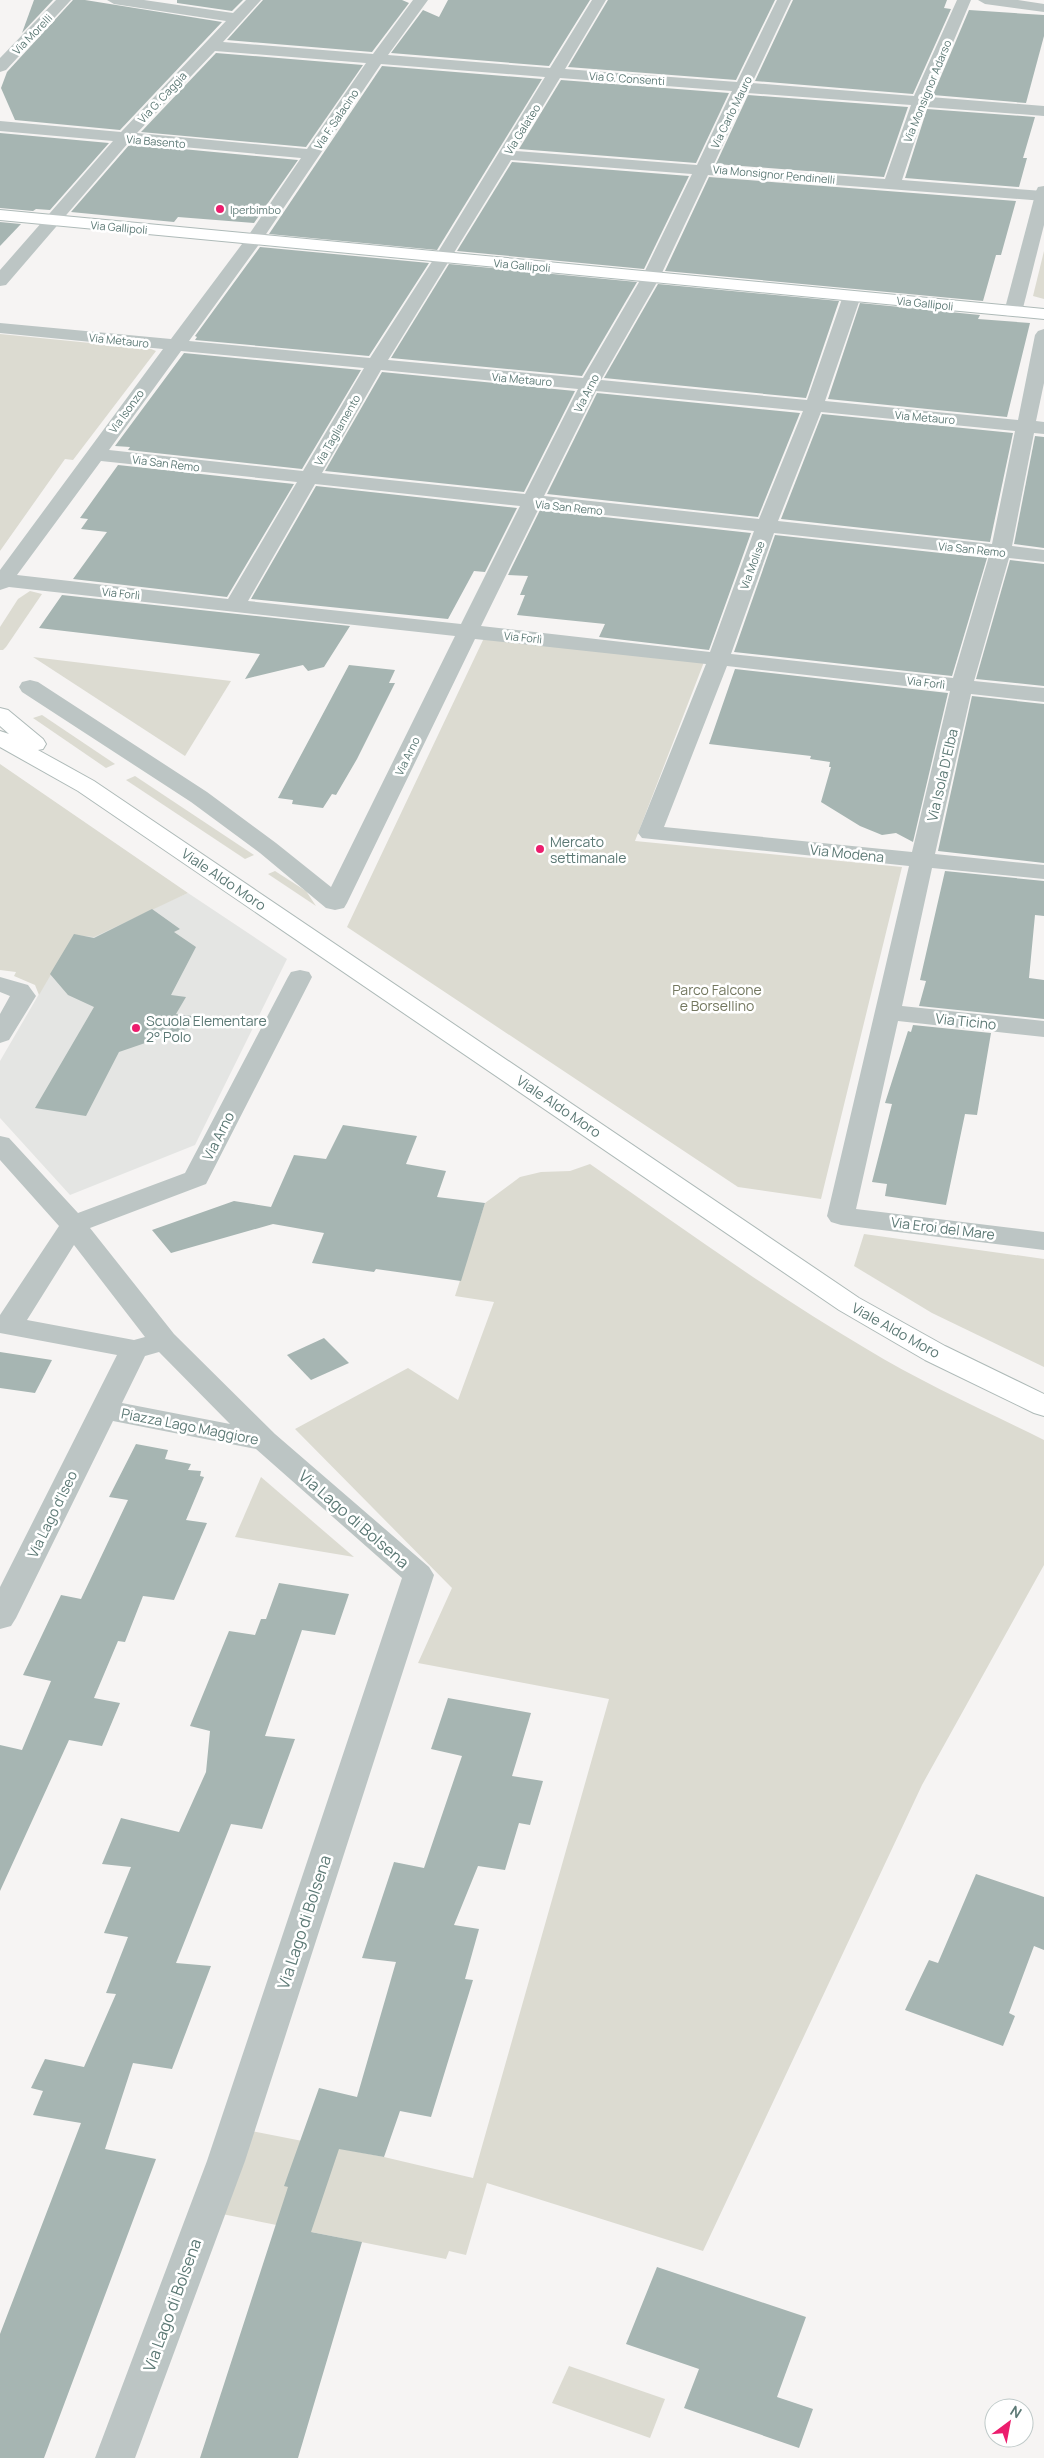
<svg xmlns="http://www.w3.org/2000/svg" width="1044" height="2458" font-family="Manrope,sans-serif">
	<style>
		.built { fill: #e4e5e3 }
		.green { fill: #dcdbd1 }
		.building { fill: #a6b5b2 }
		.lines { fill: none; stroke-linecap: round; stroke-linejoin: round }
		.secondary-casing { stroke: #aebab8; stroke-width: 2 }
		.minor { fill: #bcc5c4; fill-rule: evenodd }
		.tertiary { fill: #bcc5c4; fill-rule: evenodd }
		.secondary { fill: #fff; fill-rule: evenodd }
		.poi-dot { fill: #ec1d6d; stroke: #fff; stroke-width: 2 }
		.labels { text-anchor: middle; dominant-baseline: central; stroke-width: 5; stroke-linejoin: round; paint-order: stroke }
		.far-street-label { font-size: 11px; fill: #5c7975; stroke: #fff }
		.far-poi-label { font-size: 11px; fill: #5c7975; stroke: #fff; text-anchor: start }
		.street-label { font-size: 14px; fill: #5c7975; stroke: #fff }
		.poi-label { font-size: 14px; fill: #5c7975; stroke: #fff; text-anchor: start }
		.park-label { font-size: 14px; fill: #73775f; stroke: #fff }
		.near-street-label { font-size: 16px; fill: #5c7975; stroke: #fff }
	</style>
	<rect width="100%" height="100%" fill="#f6f4f3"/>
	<!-- built -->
	<path class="built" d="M188,893L287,959L195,1145L70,1195L0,1118V1061L74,934L152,909Z"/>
	<!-- green -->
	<g class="green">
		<path d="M1044,251V299L1033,296Z"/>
		<path d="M0,334L151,349L156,351L73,460L65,459L0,551Z"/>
		<path d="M30,591L42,594L6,647L3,650H0V627L18,599Z"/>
		<path d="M484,638L704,662L635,841L902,867L821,1199L738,1187L347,927Z"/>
		<path d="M33,657L231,681L185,756Z"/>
		<path d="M42,715L115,764L106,768L33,718Z"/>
		<path d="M0,764L188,893L94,937L74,935L39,995L35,985L14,976L16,972L0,970Z"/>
		<path d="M135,776L254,855L245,859L126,780Z"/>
		<path d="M275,871L306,891L316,906L268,874Z"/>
		<path d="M590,1164C681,1227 770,1292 865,1348C922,1383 984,1410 1044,1440V1565L922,1785L703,2251L487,2183L466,2255L449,2251L446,2259L222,2214L251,2131L384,2157L473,2178L609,1699L418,1663L452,1588L295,1429L408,1368L458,1400L494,1302L455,1296L485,1203L520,1177L541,1172L570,1171Z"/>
		<path d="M864,1234L1044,1259V1367L932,1313L854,1266Z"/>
		<path d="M261,1477L354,1557L235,1537Z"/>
		<path d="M569,2366L665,2399L650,2438L552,2403Z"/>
	</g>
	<!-- building -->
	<g class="building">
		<path d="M34,0H53L22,33Z"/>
		<path d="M73,0H85L222,22L120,130L15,120L1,88L7,72Z"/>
		<path d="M177,0H243L232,11L177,3Z"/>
		<path d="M263,0H402L409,3L372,52L227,40Z"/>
		<path d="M448,0H590L549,66L391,53L423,10L439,17Z"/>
		<path d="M608,0H775L736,80L568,67Z"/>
		<path d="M793,0H947L944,8L951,9L913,94L755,81Z"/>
		<path d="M969,10L1044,15V36L1026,103L933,95Z"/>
		<path d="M216,53L363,65L306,147L141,132Z"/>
		<path d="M382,66L542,79L437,250L269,234Z"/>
		<path d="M561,80L729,93L696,163L519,149Z"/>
		<path d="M748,95L908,107L884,177L716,164Z"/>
		<path d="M927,109L1035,117L1023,158H1027L1019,187L905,178Z"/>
		<path d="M0,133L109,143L50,210L36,209L33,211L0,208Z"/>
		<path d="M130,144L298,160L254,223L178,217L174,222L71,212Z"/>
		<path d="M512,162L689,176L644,269L457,251Z"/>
		<path d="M709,177L1016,201L1001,255H996L983,301L665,271Z"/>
		<path d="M0,222L21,224L0,246Z"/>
		<path d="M260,247L429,263L369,356L195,340L197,337L195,336Z"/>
		<path d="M449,264L637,282L582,376L391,358Z"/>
		<path d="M658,284L839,301L806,398L604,378Z"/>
		<path d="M860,303L980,315L978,319L1030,323L1007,417L828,399Z"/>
		<path d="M184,353L361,370L302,469L128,450L130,447L115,446Z"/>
		<path d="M382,372L575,391L524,492L325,471Z"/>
		<path d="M597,393L800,413L758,517L547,494Z"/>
		<path d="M822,414L1013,433L990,542L781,519Z"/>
		<path d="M1035,436L1044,437V548L1014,544Z"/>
		<path d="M118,465L294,484L227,597L73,579L107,532L81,529L88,519L80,518Z"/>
		<path d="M316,486L517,508L485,572L474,571L448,619L251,599Z"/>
		<path d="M540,510L751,533L709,650L599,637L605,624L517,615L525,595H520L528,576L508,575Z"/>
		<path d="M775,535L987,558L952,676L734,652Z"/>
		<path d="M1010,560L1044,564V686L976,679Z"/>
		<path d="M62,595L350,626L324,667L308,671L303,665L245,679L260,654L39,628Z"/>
		<path d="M349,665L395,670L389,683H395L357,759L336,795L332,794L323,808L292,804L293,800L278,798Z"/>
		<path d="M735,669L948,693L913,842L896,833L882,835L860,826L821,802L831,767H829L830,762L810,759L811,756L709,744Z"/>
		<path d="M972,696L1044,704V863L938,851Z"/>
		<path d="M945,871L1044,881V916L1035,915L1029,978L1044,980V1019L919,1006L926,981L920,980Z"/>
		<path d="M152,909L180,929L174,932L196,947L171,995L186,997L176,1014L215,1019L119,1052L86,1116L35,1108L94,1007L68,995L50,974L74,934L94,938Z"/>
		<path d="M913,1025L991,1033L977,1115L965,1114L946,1205L885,1196L887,1184L872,1182L892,1104L885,1103L908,1031L911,1032Z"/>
		<path d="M343,1125L417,1136L406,1164L446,1171L437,1197L485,1203L461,1281L376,1269L374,1272L312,1263L324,1233L273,1224L171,1253L152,1230L234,1201L271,1207L294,1155L326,1159Z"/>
		<path d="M324,1338L349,1363L311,1380L287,1355Z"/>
		<path d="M0,1352L52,1360L35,1393L0,1388Z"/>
		<path d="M136,1444L168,1450L165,1459L191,1464L188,1470L201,1471L200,1476L204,1477L186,1520L207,1523L174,1600L143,1596L125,1642L118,1641L94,1698L120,1703L102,1746L69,1740L0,1891V1745L22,1750L51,1681L23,1675L61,1595L81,1599L128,1500L109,1497Z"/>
		<path d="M279,1583L349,1594L335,1635L302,1630L265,1736L295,1739L262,1829L231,1824L176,1963L211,1966L172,2069L133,2063L105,2149L156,2159L44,2458H0V2334L81,2123L33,2115L43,2091L31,2088L45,2059L84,2067L116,1994L106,1993L128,1937L104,1933L131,1867L102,1864L121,1818L179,1832L206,1772L210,1731L190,1726L229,1631L255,1635L261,1619H266Z"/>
		<path d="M448,1698L531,1713L512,1776L543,1781L530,1825L519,1823L505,1870L478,1866L454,1925L479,1929L465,1979L473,1980L431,2117L400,2111L384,2157L339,2149L311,2232L362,2242L298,2458H200L288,2187L284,2186L319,2088L357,2097L396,1962L362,1958L394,1862L424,1868L462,1756L431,1749Z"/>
		<path d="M976,1874L1044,1897V1950L1034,1946L1009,2013L1015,2016L1003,2046L905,2010L929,1960L938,1963Z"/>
		<path d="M657,2267L806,2317L777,2397L813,2409L799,2448L684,2408L699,2369L626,2344Z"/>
	</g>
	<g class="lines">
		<!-- secondary casing -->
		<g class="secondary-casing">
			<g id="secondary">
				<path d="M0,210L1044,309V319L0,220Z"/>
				<path d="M0,708L8,710L43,739L46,744L43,749L38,750L94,781L859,1298L945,1346L1044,1394V1416L1034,1413L925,1360L839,1310L78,791L0,747V731L9,734L0,726Z"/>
			</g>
		</g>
		<!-- minor -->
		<g class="minor">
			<path d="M56,0H71L6,70L0,72V58Z"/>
			<path d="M107,0H144L233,13L246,0H261L223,42L373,54L413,0H428L388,55L550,68L592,0H606L565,69L737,82L777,0H791L752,83L914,96L957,0H971L930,97L1044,106V116L926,107L902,180L1043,191L1044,201L708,175L660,277L601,380L807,400L843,296L846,292H858L861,296L825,401L1018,420L1035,335L1038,331L1044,329V383L1036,421L1044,422V434L1034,433L1012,546L1044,550V562L1009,558L974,681L1044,688V702L971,694L935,854L1044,865V879L932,868L902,1006L1044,1021V1037L898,1021L856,1209L1044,1232V1250L841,1225L831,1222L827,1216L909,866L642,838L638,833L706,664L475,639L347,903L344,908L335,910L326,908L260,853L191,802L22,692L19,687L22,682L30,680L38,682L207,792L276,843L331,887L455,636L9,587L0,590V570L163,349L0,333V323L171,339L248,236L301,158L129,142L6,285L0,286V270L113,141L0,131V121L121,132L226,21L114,4ZM215,51L366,63L307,149L137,133ZM381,64L545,77L435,257L370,358L189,341L260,243ZM560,78L732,91L697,165L516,151ZM747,93L911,105L885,179L713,166ZM511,160L692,174L642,277L583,378L388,360ZM181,351L364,368L303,471L109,450ZM381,370L578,389L525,494L322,473ZM596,391L803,411L759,519L544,496ZM821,412L1015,431L992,544L778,521ZM101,461L297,482L228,599L17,575ZM315,484L520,506L461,624L248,601ZM539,508L754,531L710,652L481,626ZM774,533L989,556L953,678L731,654ZM727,666L950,691L912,852L664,827Z"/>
			<path d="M300,970L309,972L312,977L206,1184L90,1228L174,1334L275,1434L429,1567L434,1575L245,2161L135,2458H95L207,2161L402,1578L256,1449L113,1421L16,1618L11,1626L0,1629V1587L117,1355L0,1333V1315L59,1226L0,1160V1136L9,1138L78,1213L185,1173L288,977L291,972ZM74,1245L145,1337L134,1340L27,1320ZM159,1352L230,1424L122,1403L145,1356Z"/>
			<path d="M0,977L28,985L36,996L9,1040L0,1043V1014L10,996L0,992Z"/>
		</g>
		<!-- tertiary -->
		<g class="tertiary">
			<path d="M978,0H1018L1044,4V12L985,4Z"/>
			<path d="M1044,186V225L1022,312L1019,316H1007L1004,312L1036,191L1038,187Z"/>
		</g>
		<!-- secondary -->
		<use href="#secondary" class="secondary"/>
	</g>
	<!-- markers -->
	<g class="poi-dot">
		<circle cx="220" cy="209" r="5"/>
		<circle cx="540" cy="849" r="5"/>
		<circle cx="136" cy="1028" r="5"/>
	</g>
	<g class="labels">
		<!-- far-street labels -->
		<g class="far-street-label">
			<text transform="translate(32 34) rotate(-46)">Via Morelli</text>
			<text transform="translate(627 78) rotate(4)">Via G. Consenti</text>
			<text transform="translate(927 91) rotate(-68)">Via Monsignor Adarso</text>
			<text transform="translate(162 97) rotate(-47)">Via G. Caggia</text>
			<text transform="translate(731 112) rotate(-64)">Via Carlo Mauro</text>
			<text transform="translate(336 119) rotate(-56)">Via F. Salacino</text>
			<text transform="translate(522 129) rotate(-58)">Via Galateo</text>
			<text transform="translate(156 141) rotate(5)">Via Basento</text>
			<text transform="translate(774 174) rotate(5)">Via Monsignor Pendinelli</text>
			<text transform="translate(119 227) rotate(5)">Via Gallipoli</text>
			<text transform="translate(522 265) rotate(5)">Via Gallipoli</text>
			<text transform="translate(925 303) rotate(6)">Via Gallipoli</text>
			<text transform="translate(119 340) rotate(6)">Via Metauro</text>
			<text transform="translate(522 379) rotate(5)">Via Metauro</text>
			<text transform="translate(586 393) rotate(-63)">Via Arno</text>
			<text transform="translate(126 411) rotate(-54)">Via Isonzo</text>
			<text transform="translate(925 417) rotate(5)">Via Metauro</text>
			<text transform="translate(337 430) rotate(-60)">Via Tagliamento</text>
			<text transform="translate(166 463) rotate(7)">Via San Remo</text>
			<text transform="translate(569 507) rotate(6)">Via San Remo</text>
			<text transform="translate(972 549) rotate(6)">Via San Remo</text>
			<text transform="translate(752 565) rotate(-70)">Via Molise</text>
			<text transform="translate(121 593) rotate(6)">Via Forlì</text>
			<text transform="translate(523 637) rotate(6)">Via Forlì</text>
			<text transform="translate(926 682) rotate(7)">Via Forlì</text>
			<text transform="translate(407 756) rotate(-64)">Via Arno</text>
		</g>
		<!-- far-poi labels -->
		<g class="far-poi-label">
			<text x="230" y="209">Iperbimbo</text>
		</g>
		<!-- street labels -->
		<g class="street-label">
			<text transform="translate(942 775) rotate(-77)">Via Isola D'Elba</text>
			<text transform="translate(847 853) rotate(6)">Via Modena</text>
			<text transform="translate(224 879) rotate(34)">Viale Aldo Moro</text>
			<text transform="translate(966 1021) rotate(6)">Via Ticino</text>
			<text transform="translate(559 1106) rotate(34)">Viale Aldo Moro</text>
			<text transform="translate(218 1136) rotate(-63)">Via Arno</text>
			<text transform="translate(943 1228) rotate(7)">Via Eroi del Mare</text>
			<text transform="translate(896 1330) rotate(29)">Viale Aldo Moro</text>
			<text transform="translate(190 1426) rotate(11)">Piazza Lago Maggiore</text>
			<text transform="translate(52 1514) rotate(-64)">Via Lago d'Iseo</text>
		</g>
		<!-- poi labels -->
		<g class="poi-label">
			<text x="550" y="841">Mercato<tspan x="550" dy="16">settimanale</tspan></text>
			<text x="146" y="1020">Scuola Elementare<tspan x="146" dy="16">2° Polo</tspan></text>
		</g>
		<!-- park labels -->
		<g class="park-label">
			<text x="717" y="989">Parco Falcone<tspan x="717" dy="16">e Borsellino</tspan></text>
		</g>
		<!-- near-street labels -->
		<g class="near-street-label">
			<text transform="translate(354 1519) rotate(41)">Via Lago di Bolsena</text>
			<text transform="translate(304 1922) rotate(-72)">Via Lago di Bolsena</text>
			<text transform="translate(172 2305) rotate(-70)">Via Lago di Bolsena</text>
		</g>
	</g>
	<!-- north arrow -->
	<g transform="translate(1009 2423) rotate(32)"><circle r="24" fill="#ffffff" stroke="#bec9c8"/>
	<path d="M0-4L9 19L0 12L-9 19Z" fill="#ec1d6d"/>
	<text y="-8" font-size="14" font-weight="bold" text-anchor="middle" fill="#5c7975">N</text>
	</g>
</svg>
